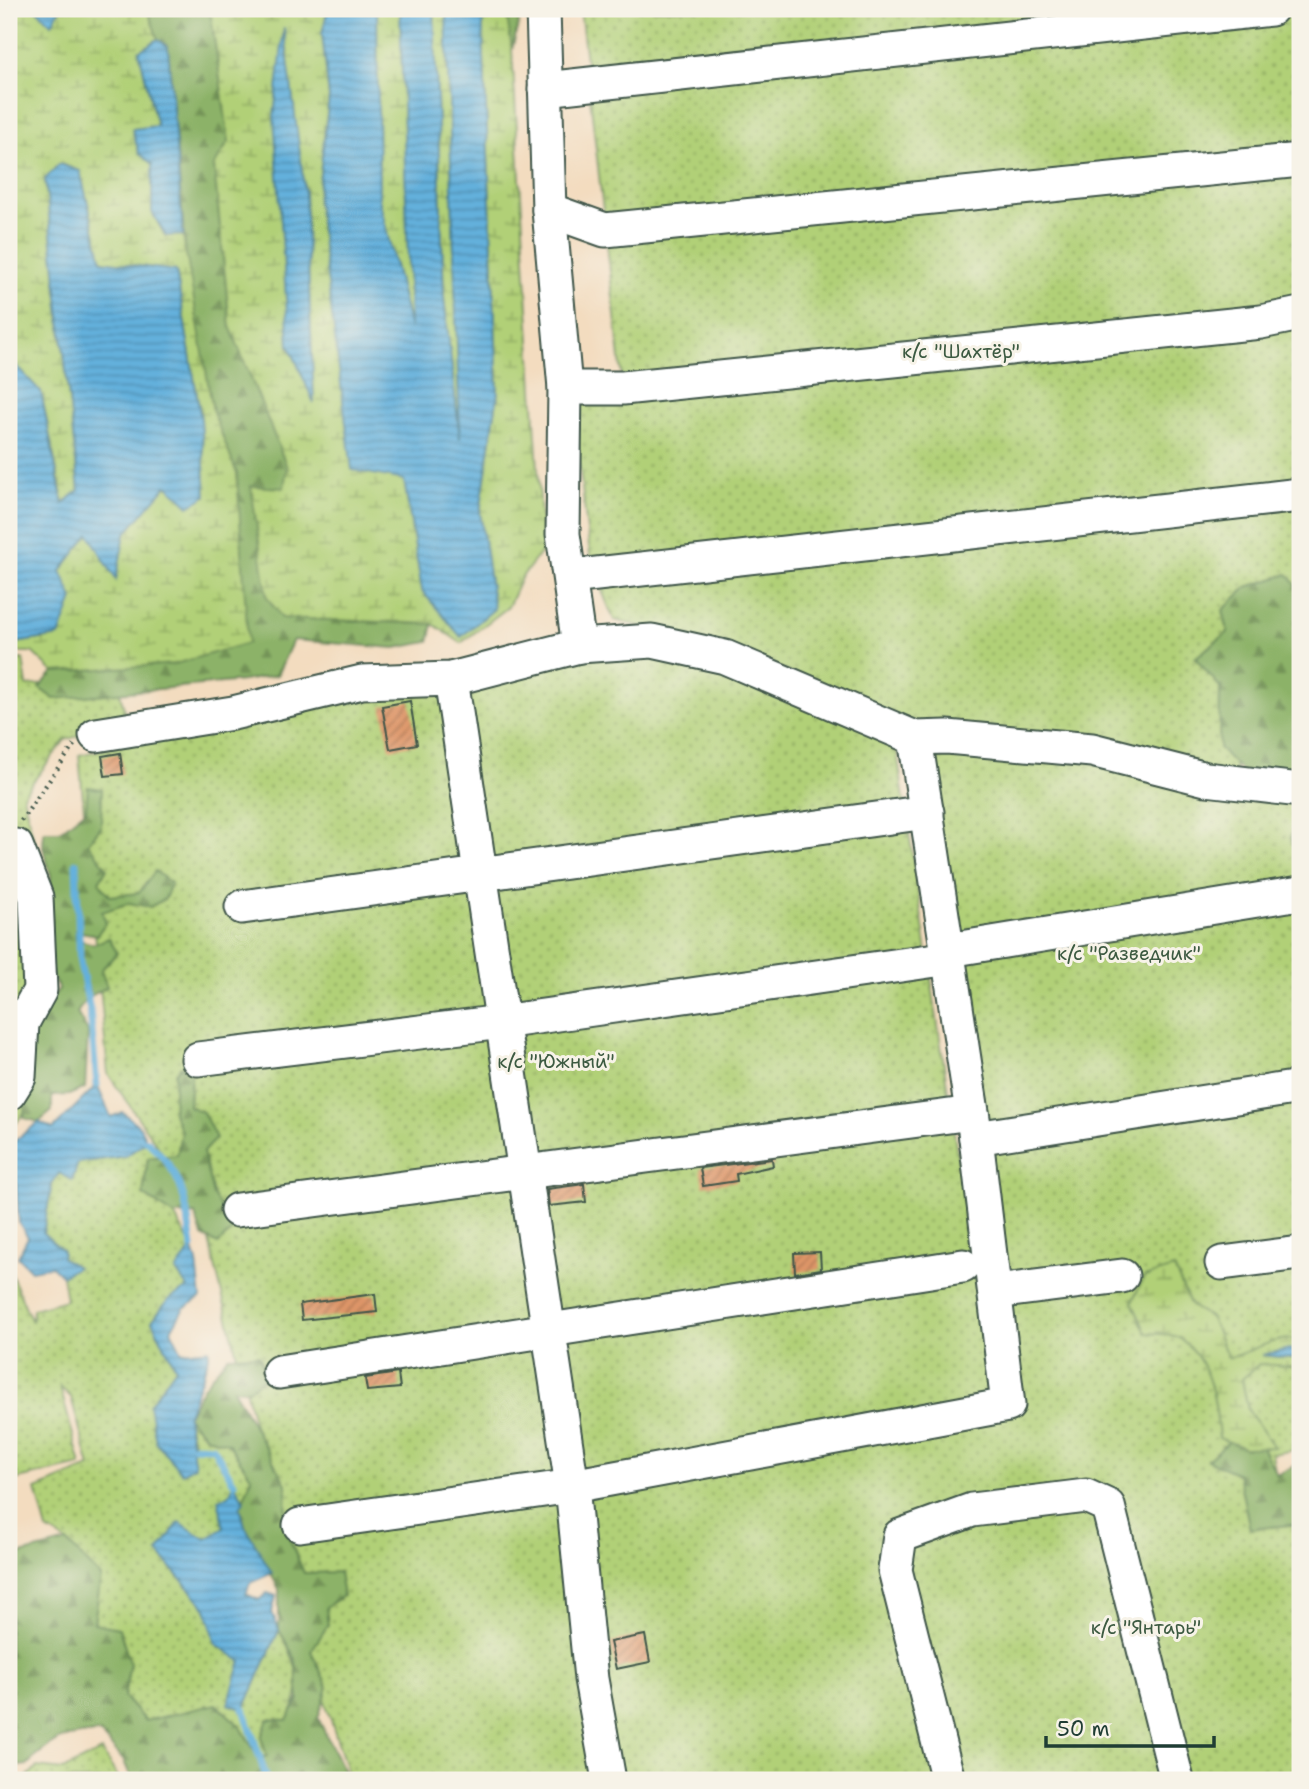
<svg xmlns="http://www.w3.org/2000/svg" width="1309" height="1789" font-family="'Shantell Sans',sans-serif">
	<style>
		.grass { fill: url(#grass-dots); stroke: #688656; stroke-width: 2 }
		.forest { fill: url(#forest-firs); stroke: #56784e; stroke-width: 2 }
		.wetland { fill: url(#wetland-marsh); stroke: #688656; stroke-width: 2; fill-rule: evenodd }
		.water { fill: url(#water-rules); stroke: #417688; stroke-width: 2 }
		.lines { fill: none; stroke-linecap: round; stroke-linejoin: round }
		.stream { stroke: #63b0dc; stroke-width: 7 }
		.building { fill: url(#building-hatch) }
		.minor-casing { stroke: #3f5549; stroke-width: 37 }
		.path { stroke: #3f5549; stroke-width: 4.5; stroke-dasharray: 2 5; stroke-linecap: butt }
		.minor { stroke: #fff; stroke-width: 33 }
		.labels { text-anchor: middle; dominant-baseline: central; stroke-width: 6; stroke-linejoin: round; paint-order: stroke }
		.park-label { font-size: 19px; fill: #3c5a41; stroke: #f7f3e8 }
	</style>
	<defs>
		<pattern id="grass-dots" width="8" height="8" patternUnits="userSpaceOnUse" patternTransform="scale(1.75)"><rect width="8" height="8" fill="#b1d077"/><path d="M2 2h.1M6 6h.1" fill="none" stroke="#8faa62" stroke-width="1.8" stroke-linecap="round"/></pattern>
		<pattern id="forest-firs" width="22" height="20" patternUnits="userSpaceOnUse" patternTransform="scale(1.75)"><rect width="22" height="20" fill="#8cb268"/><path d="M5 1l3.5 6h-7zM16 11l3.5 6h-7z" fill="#729256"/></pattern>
		<pattern id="wetland-marsh" width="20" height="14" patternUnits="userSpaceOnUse" patternTransform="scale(1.75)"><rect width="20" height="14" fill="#b1d077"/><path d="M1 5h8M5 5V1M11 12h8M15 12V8" fill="none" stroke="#8faa62"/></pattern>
		<pattern id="water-rules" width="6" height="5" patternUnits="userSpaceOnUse" patternTransform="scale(1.75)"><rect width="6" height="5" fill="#63b0dc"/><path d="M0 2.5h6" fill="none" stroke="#5190b3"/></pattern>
		<pattern id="building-hatch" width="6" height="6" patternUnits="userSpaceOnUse" patternTransform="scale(1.75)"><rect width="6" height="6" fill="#de9568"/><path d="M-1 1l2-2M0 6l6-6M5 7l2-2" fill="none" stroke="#b37b56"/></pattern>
	</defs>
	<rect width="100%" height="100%" fill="#f7f3e8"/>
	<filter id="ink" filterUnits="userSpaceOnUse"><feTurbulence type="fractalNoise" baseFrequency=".0143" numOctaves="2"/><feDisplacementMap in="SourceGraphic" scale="14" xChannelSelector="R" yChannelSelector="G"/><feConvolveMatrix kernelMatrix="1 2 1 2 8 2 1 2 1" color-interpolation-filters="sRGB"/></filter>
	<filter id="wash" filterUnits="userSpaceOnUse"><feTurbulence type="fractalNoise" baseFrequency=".00686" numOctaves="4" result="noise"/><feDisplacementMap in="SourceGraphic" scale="28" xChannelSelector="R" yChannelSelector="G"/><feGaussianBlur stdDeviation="1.57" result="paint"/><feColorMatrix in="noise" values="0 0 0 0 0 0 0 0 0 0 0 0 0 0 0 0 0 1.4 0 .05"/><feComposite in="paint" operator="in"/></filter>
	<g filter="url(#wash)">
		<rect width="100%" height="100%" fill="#f3dcbf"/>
		<!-- grass -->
		<g class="grass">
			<path d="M580,9H1300V594L1238,603L1235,775L914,723L724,646L614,620L591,564L576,436L582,401L624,394Z"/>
			<path d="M596,654L684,656L895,739L997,1419L932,765L948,745L1076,758L1217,799L1300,804V1449L1272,1454L1282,1508L1300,1533V1780H350L310,1654L201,1208L164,1156L148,1158L143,1195L174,1215L192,1247L178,1274L188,1288L169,1299L152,1321L176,1368L149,1405L194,1446L187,1417L207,1437L228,1443L252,1478L244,1501L235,1484L225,1528L206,1539L158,1552L206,1608L216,1644L242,1661L229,1704L244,1709L279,1630C313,1690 298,1701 267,1756L259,1758L240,1726L166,1718L145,1721L124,1697L130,1663L94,1623L67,1542L47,1530L36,1489L90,1467L71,1397L60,1387L81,1465L9,1481V1269L32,1322L33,1309L66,1300L62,1276L76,1267L62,1258L63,1251L43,1233L52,1184L59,1172L72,1181L78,1163L126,1156L147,1141L163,1154L108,1074L79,755L366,689Z"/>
			<path d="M23,659L27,686L116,677L127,721L65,740L23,795L49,906L46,1083L9,1133V660Z"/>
			<path d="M9,1495L20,1564L9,1567Z"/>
			<path d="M101,1751L120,1780H24L37,1767L63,1770Z"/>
		</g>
		<!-- forest -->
		<g class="forest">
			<path d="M147,9H210L229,141L214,166L230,326L287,467L284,488L251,486L282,618L433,624L429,642L395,648L293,640L277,675L243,681L54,699L39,688L53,672L175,664L237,474L213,412L187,268L168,47L158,39Z"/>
			<path d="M490,9H522L512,50L495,40Z"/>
			<path d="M1288,574L1300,590V771L1277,779H1249L1219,748L1220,687L1195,658L1228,632L1223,610L1247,587Z"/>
			<path d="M88,787L102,789L101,827L88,843L107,868L99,882L110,896L139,893L155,871L171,883L165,899L150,907L129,903L102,912L106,922L97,935L75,931V939L94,944L109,938L117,953L101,970L107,987L87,998L77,1013L88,1032L85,1088L69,1095L52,1096V1111L39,1122L24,1118L28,1027L59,989L44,962L51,876L43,848L44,831H60L86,810Z"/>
			<path d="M1300,811V864L1290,837Z"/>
			<path d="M181,1066L191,1073L189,1106L203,1112L216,1138L203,1152L213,1195L234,1229L218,1244L202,1236L195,1214L174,1215L143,1195L148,1158L177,1155L181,1131L173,1113L175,1073Z"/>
			<path d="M259,1355L267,1376L248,1390L233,1389L286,1484L287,1533L304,1573L339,1572L343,1596L326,1607L328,1625L311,1651L328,1687L318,1718L348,1780H132L124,1761L100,1733C62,1736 54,1738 27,1765L9,1767V1557L67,1542L101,1577L94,1623L119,1628L130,1663L124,1697L145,1721L216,1704L240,1726L259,1758L267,1756L261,1738L268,1719L287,1720L299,1699L295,1658L279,1630V1589L245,1526L240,1507L252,1478L228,1443L207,1437L187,1417L204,1386L228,1356Z"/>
			<path d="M1231,1440L1262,1447L1277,1475L1300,1463V1524L1250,1529L1238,1474L1207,1460Z"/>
		</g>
		<!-- wetland -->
		<g class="wetland">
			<path d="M9,9H36L52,24L60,9H147L158,39L139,51L157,126L133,129L139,153L152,164V212L165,236L183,235L213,412L237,474L248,643L175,664L53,672L32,652H9V644L59,636L61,571L89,533L116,579L125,534L167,485L206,496L201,419L176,271L102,261L80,171L60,164L45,179L79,491L64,505L41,392L9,358Z"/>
			<path d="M210,9H328L322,33L329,97L317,200L404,480L422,591L494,609L480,512L498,393L482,9H506L512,50L543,550L521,578L508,607L461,643L433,624L282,618L267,597L251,486L284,488L287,467L230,326L214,166L229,141ZM284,31L305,195L314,400L289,345Z"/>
			<path d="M377,9H400L411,332L379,199Z"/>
			<path d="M434,9H446L461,452L444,298Z"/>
			<path d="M1174,1268L1191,1306L1211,1318L1228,1358C1254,1351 1273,1336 1300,1340V1352L1289,1349L1265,1355L1300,1359V1367L1259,1364L1242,1379L1248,1410L1274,1447L1245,1448L1219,1438C1216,1403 1211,1360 1179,1338C1171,1333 1156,1334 1146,1333L1132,1302L1144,1277Z"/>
		</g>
		<!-- water -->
		<g class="water">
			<path d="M36,9H60L52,24Z"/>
			<path d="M328,9H377L379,199L410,328L400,9H434L444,298L460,439L446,9H482L498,393L480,512L494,609L461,637L422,591L404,480L352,470L317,200L329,97L322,33Z"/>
			<path d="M284,27L305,194L314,403L289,345L274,116Z"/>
			<path d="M158,39L168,47L183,235L166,236L152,212V164L139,153L132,129L157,126L139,51Z"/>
			<path d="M59,164L80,171L102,261L176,271L201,419L206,496L189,506L167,485L125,534L116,580L89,534L61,571L73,599L59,636L9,644V358L41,392L63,504L79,490L45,179Z"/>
			<path d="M97,1085L111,1117L123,1112L140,1127L147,1141L126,1156L78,1163L72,1181L59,1173L52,1184L43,1233L63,1251L62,1258L77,1267L62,1276L52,1266L31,1270L18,1257L28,1237L19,1223L13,1142L39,1122L53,1129Z"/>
			<path d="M192,1247L197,1262L201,1298L184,1308L171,1330L182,1352L209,1349V1357L187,1417L195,1466L182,1473L156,1442L149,1405L176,1368L152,1321L169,1299L188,1288L176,1271Z"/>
			<path d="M1289,1349L1300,1352V1359L1262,1355Z"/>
			<path d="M234,1483L244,1501L240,1507L245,1526L272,1573L250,1583L246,1594L259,1600L267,1593L276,1596L272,1612L279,1630L244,1709L228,1704L241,1661L216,1644L206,1608L158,1552L179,1522L206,1539L224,1528L218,1499L229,1496Z"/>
		</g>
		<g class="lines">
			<!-- stream -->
			<g class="stream">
				<path d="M76,863L80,963L90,1010L97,1085"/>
				<path d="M147,1141C185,1175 185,1199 192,1247"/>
				<path d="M194,1446L213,1447L234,1483"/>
				<path d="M244,1709L267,1780"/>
			</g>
		</g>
		<g id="blocks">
			<!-- building -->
			<g class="building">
				<path d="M410,701L417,744L390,749L382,706Z"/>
				<path d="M120,753L123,774L105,776L102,756Z"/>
				<path d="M772,1159L773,1166L736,1174L737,1181L703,1186L700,1168Z"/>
				<path d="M584,1184L586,1202L549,1206L547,1189Z"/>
				<path d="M820,1252L821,1269L795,1273L794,1253Z"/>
				<path d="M375,1294L377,1312L302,1320L300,1304Z"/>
				<path d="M398,1373L400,1388L367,1391L365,1378Z"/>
				<path d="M645,1635L650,1662L616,1669L610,1642Z"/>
			</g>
		</g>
	</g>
	<g filter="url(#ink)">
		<use href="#blocks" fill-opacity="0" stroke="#3f5549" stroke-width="2"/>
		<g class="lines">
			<!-- minor casing -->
			<g class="minor-casing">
				<g id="minor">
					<path d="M545,89L1271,9"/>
					<path d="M549,210L605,230L1300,160"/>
					<path d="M565,388H623L1261,322L1300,314"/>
					<path d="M570,577L1300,495"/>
					<path d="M579,646L652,641L725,657L915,738L947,737L1092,750L1206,779L1300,790"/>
					<path d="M451,679L572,1486L1008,1405L976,1138L915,738"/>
					<path d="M96,735L233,713L362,682L451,679L579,646L563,534L565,388L549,210L543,9"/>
					<path d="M9,847L16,846L36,897L40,990L22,1023L9,1026"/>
					<path d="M242,907L927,812"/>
					<path d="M949,950L1300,893"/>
					<path d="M198,1059L502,1022L950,958"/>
					<path d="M9,1093L19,1077L22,1023"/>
					<path d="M976,1138L1300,1087"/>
					<path d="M237,1210L972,1113"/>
					<path d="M1222,1263L1300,1253"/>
					<path d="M996,1292L1122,1276"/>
					<path d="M279,1372L963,1266"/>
					<path d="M300,1525L572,1486L591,1679L609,1780"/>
					<path d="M948,1780L895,1570L900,1536L972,1510L1086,1496L1108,1506L1177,1780"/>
				</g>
			</g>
			<!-- path -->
			<path class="path" d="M21,821L74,745"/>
			<!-- minor -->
			<use href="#minor" class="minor"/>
		</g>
	</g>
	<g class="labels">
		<!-- park labels -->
		<g class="park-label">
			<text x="961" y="351">к/с "Шахтёр"</text>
			<text x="1129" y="953">к/с "Разведчик"</text>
			<text x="556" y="1061">к/с "Южный"</text>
			<text x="1146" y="1627">к/с "Янтарь"</text>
		</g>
	</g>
	<!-- margin -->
	<rect width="1309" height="1789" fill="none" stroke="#f7f3e8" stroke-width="35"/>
	<!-- scale -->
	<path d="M1046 1736v10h168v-10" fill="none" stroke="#1f3d34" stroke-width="3.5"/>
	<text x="1057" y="1736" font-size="21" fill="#1f3d34" stroke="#f7f3e8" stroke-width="5" paint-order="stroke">50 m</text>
</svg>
